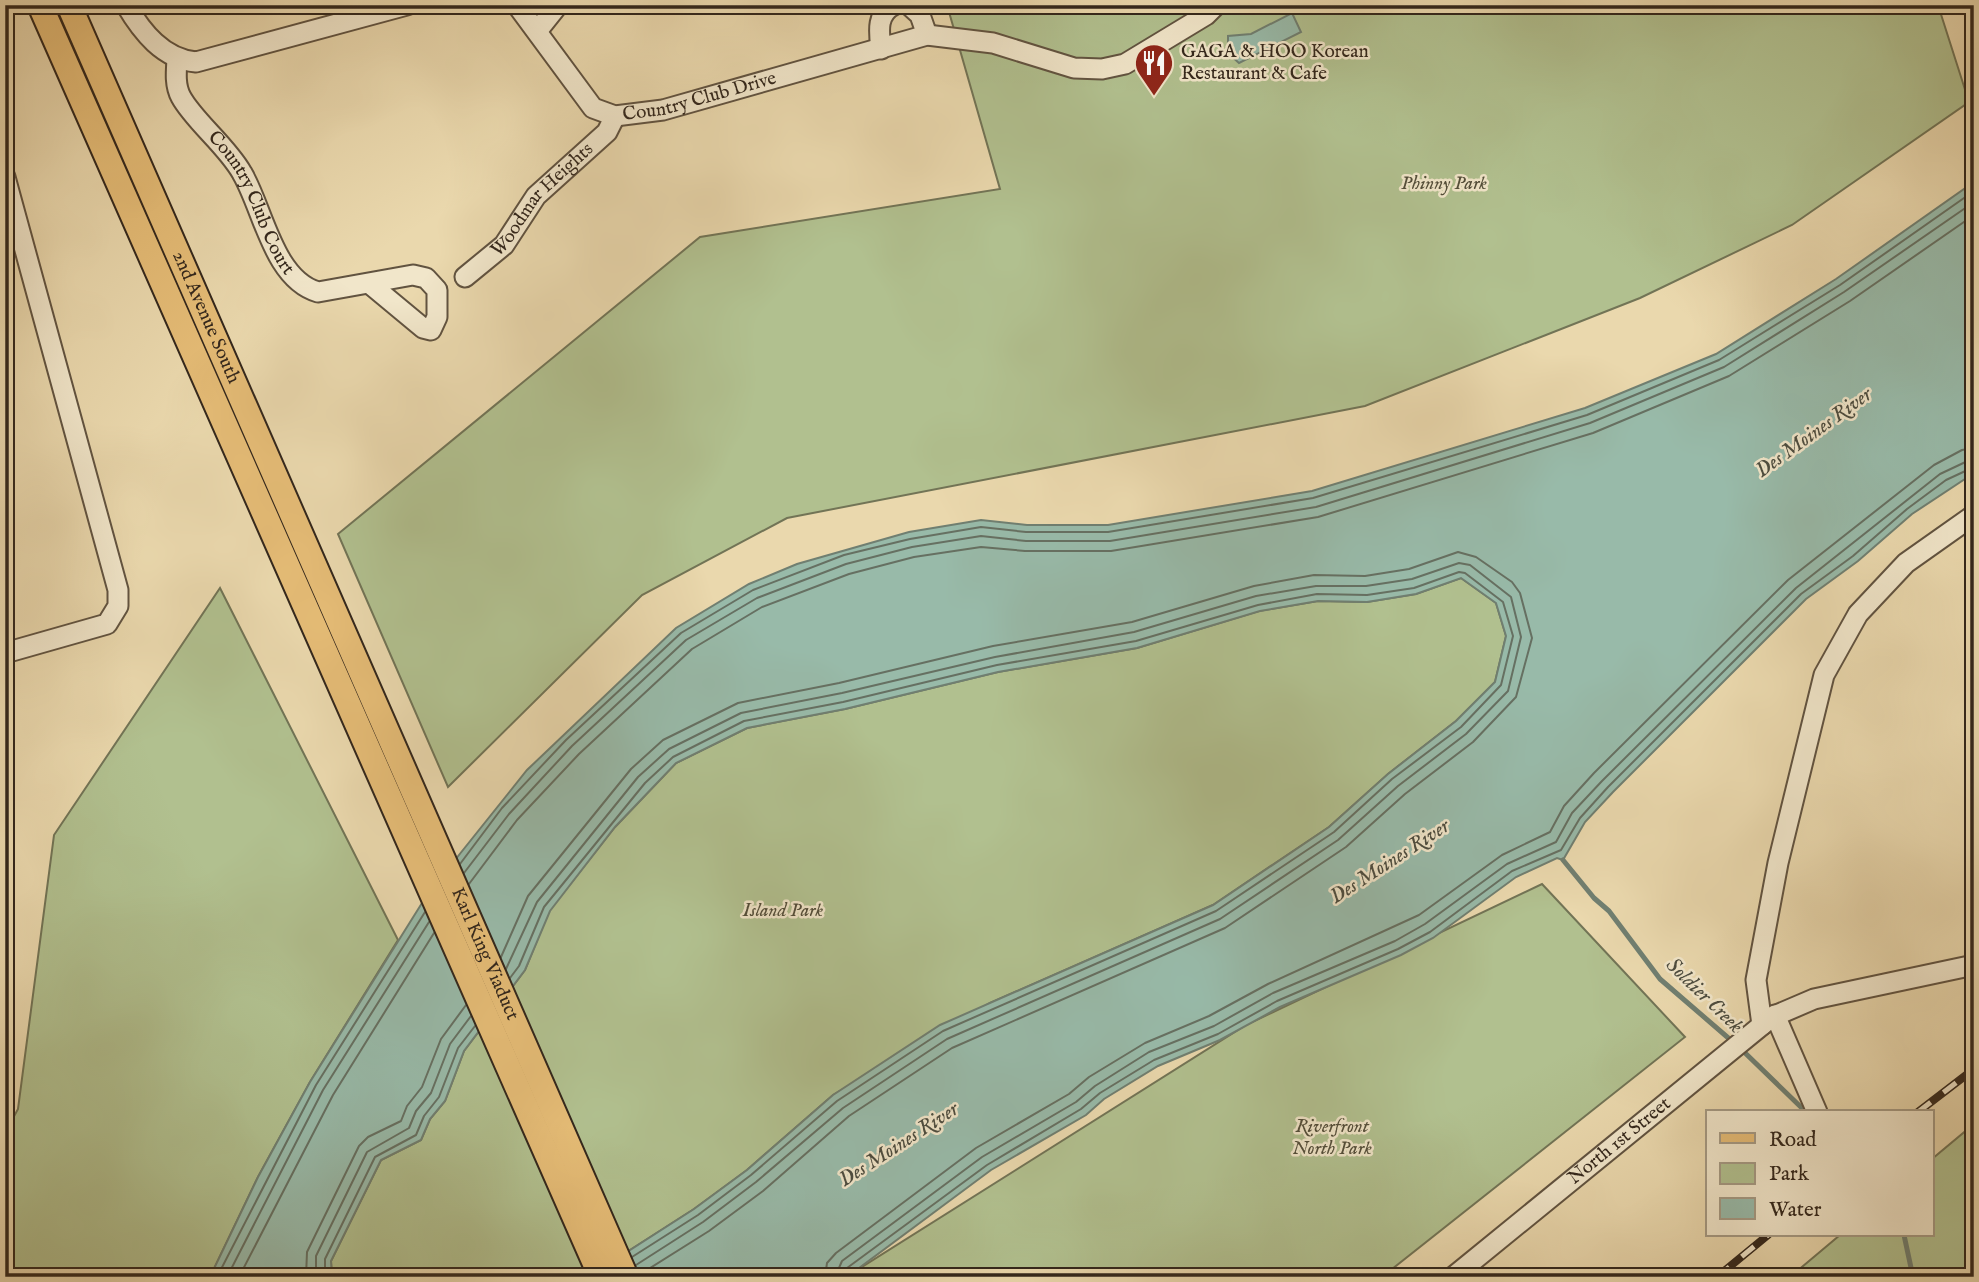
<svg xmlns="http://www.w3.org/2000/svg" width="1979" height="1282" font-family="'IM FELL English',serif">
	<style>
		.green { fill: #b1c08f; stroke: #727456; stroke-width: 2 }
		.water { fill: #98baa9; stroke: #707f71; stroke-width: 2 }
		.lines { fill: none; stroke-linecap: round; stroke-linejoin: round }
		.shore { stroke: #667062; stroke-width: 2 }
		.stream { stroke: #707f71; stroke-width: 5 }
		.minor-casing { stroke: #615340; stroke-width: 23 }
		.major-casing { stroke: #33271c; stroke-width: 28 }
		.minor { stroke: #f1e6ca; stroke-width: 19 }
		.major { stroke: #e5bc76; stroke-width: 24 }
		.rail-casing { stroke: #33271c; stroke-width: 8 }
		.rail { stroke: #f1e6ca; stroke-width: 5; stroke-dasharray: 16; stroke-linecap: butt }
		.labels { text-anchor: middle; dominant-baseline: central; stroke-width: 5; stroke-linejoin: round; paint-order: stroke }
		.poi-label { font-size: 19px; fill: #33271c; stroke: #f1e6ca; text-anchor: start }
		.street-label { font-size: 19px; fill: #33271c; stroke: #f1e6ca }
		.park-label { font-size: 19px; font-style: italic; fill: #524d39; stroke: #f1e6ca }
		.water-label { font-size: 21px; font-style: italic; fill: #4c4c3f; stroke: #f1e6ca }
	</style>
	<rect width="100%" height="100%" fill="#ead8ad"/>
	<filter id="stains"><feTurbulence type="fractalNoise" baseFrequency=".00286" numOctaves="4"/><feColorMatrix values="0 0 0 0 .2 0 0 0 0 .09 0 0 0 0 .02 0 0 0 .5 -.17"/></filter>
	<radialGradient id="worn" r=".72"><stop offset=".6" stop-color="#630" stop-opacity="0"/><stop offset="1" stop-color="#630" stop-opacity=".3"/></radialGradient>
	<!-- green -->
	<g class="green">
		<path d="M947,5H1938L1969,102L1792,225L1640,298L1365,406L787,518L642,595L448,787L338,534L700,237L1000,189Z"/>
		<path d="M1461,578L1496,603L1506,636L1495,682L1456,721L1388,774L1329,827L1213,905L990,1003L833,1095L747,1170L694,1209L588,1277H332L331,1261L381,1160L421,1140L430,1119L445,1101L464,1051L525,970L549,911L615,827L676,763L747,728L845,709L998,672L1137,648L1259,611L1318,601L1367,602L1416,594Z"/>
		<path d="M220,588L398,940L310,1082L258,1177L210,1277H5V1133L18,1109L54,835Z"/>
		<path d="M1542,884L1685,1037L1382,1277H846L1246,1025Z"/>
		<path d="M1974,1124V1277H1790L1840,1235H1932V1159Z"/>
	</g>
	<!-- water -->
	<g class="water">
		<path d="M1292,13L1301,32L1239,63L1228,53V36L1251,34Z"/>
		<path d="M1974,182V473L1912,514L1858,561L1806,599L1613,792L1585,822L1563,860L1557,858L1516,877L1433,938L1401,955L1280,1007L1220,1040L1158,1066L1104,1099L1086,1115L991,1170L847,1277H588L694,1209L747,1170L833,1095L940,1025L1213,905L1329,827L1388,774L1456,721L1495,682L1506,636L1496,603L1461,578L1416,594L1367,602L1318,601L1260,611L1137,648L998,672L845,709L747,728L676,763L615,827L550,911L525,970L464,1051L445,1101L430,1119L421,1140L381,1160L331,1261L332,1277H210L258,1177L310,1082L427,895L527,770L676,628L749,584L797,564L909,532L981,520L1027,525H1108L1312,491L1585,408L1716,354L1836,279Z"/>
	</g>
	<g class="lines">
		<!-- shore -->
		<g class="shore">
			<path d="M460,864L502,808L566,740L681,633L753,590L844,555L910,539L981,527L1026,532H1108L1313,498L1587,415L1719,360L1840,285L1974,191"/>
			<path d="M464,873L509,814L572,746L686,640L757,598L846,564L912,547L981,536L1026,541H1110L1316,507L1590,423L1724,367L1844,292L1974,202"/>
			<path d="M469,884L517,820L579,754L692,649L762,607L849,574L914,557L981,547L1025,551H1111L1318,517L1593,433L1729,376L1850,301L1974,215"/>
			<path d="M501,957L528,896L631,769L663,740L738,703L839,683L993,646L1132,622L1254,586L1314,575L1365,576L1409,569L1458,552L1476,557L1512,582L1520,593L1532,638L1516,697L1473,742L1405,794L1346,847L1225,928L952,1048L849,1116L763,1191L709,1231L639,1275"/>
			<path d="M506,969L537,902L638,777L669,749L741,713L842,693L995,657L1134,632L1256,596L1316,586H1366L1412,579L1459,563L1470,565L1511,597L1521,637L1508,691L1466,734L1398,786L1338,840L1220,919L947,1039L843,1108L756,1182L703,1222L636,1265"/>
			<path d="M510,978L519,966L544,907L645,783L673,757L744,721L843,702L997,665L1136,641L1258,605L1317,594L1367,595L1414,588L1459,572L1465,573L1503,602L1513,636L1501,685L1461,727L1392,779L1334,832L1216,911L943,1031L837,1101L751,1175L698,1215L632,1257"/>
			<path d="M217,1277L316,1085L425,912"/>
			<path d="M227,1277L323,1090L429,922"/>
			<path d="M239,1277L333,1095L434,933"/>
			<path d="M306,1277L307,1252L359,1146L368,1137L401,1121L407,1106L422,1087L441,1039L466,1005"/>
			<path d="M316,1277V1256L367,1152L409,1128L416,1111L431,1093L450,1044L471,1016"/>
			<path d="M325,1277V1259L375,1157L416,1135L424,1116L439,1097L458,1048L475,1026"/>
			<path d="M825,1277L827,1263L836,1253L976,1148L1069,1094L1089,1077L1145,1043L1209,1016L1268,984L1419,915L1502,855L1550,832L1564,806L1594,773L1788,580L1934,465L1962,450L1974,448"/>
			<path d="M835,1277L842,1261L982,1157L1076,1102L1095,1086L1149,1052L1214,1026L1273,993L1395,941L1425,924L1507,864L1556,842L1572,813L1602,781L1796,588L1940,474L1974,458"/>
			<path d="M844,1277L847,1268L987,1165L1081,1109L1100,1093L1154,1060L1218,1034L1277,1001L1398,949L1430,932L1512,871L1561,850L1580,818L1608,787L1801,594L1853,556L1907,509L1946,480L1974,467"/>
		</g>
		<!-- stream -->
		<g class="stream">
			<path d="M1563,860L1594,898L1609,911L1660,979L1733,1042"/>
			<path d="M1741,1049L1806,1112"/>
			<path d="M1904,1235L1913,1277"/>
		</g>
		<!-- minor casing -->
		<g class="minor-casing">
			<g id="minor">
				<path d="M126,5C142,32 163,59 196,62L407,5"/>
				<path id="s1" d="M517,5L593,108L615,116L663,110L927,35L993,43L1074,68L1102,69L1125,64L1206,15L1216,5"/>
				<path d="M909,5L920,15L927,35"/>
				<path d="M538,30L558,5"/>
				<path d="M881,49C879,32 876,14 894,5"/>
				<path id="s2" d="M177,60C176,73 175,86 181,97C194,121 227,146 242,173C263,208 273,279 318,292L413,275L426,278L437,290V317L431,330L423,328L370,284"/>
				<path d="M5,177L118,590V606L107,624L5,653"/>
				<path id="s3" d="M465,277L504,245L536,196L607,132L615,116"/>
				<path d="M1775,1015L1817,1112"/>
				<path d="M1762,1025L1756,980L1778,863L1824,675L1858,614L1906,563L1974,515"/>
				<path id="s4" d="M1453,1277L1772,1017L1814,999L1974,965"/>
			</g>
		</g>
		<!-- major casing -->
		<g class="major-casing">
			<g id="major">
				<path d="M40,5L601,1277"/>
				<path id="s5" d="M69,5L626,1277"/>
			</g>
		</g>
		<!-- minor -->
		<use href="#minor" class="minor"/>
		<!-- major -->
		<use href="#major" class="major"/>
		<!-- rail casing -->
		<g class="rail-casing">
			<g id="rail">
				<path d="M1918,1112L1974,1069"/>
				<path d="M1717,1277L1768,1235"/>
			</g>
		</g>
		<!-- rail -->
		<use href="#rail" class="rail"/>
	</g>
	<!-- icons -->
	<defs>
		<g id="restaurant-pin" transform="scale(2.0125)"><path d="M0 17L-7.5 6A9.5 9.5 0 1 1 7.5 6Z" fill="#8f2418" stroke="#f1e6ca"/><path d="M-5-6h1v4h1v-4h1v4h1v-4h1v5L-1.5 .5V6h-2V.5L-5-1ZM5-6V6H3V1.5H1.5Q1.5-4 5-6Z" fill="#fff"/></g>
	</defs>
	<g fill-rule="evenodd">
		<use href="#restaurant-pin" x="1154" y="63"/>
	</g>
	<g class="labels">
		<!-- poi labels -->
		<g class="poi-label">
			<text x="1181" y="52">GAGA &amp; HOO Korean<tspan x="1181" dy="22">Restaurant &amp; Cafe</tspan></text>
		</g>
		<!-- street labels -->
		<g class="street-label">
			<text stroke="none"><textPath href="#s1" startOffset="238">Country Club Drive</textPath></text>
			<text stroke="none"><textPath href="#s3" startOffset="110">Woodmar Heights</textPath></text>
			<text stroke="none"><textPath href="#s2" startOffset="166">Country Club Court</textPath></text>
			<text stroke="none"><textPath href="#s5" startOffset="341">2nd Avenue South</textPath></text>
			<text stroke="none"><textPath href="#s5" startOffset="1036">Karl King Viaduct</textPath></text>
			<text stroke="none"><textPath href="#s4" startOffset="215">North 1st Street</textPath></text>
		</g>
		<!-- park labels -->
		<g class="park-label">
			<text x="1444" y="184">Phinny Park</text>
			<text x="783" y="911">Island Park</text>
			<text x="1332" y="1127">Riverfront<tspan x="1332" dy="22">North Park</tspan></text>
		</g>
		<!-- water labels -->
		<g class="water-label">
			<text transform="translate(1814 433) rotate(-36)">Des Moines River</text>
			<text transform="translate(1390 862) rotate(-33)">Des Moines River</text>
			<text transform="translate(1704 996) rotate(44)">Soldier Creek</text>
			<text transform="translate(899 1145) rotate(-33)">Des Moines River</text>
		</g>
	</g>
	<!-- margin -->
	<rect width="1979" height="1282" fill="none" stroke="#ead8ad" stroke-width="28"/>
	<rect x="7" y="7" width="1965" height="1268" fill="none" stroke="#33271c" stroke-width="3.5"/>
	<rect x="14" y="14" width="1951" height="1254" fill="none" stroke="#33271c" stroke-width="2"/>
	<!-- legend -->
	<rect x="1706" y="1110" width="228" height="126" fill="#f1e6ca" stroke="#a59a84" stroke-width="2"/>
	<rect x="1720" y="1133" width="35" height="10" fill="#e5bc76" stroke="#a59a84" stroke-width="2"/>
	<text x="1769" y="1146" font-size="21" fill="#33271c">Road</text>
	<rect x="1720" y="1163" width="35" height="21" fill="#b1c08f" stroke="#a59a84" stroke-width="2"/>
	<text x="1769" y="1180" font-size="21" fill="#33271c">Park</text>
	<rect x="1720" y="1198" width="35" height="21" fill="#98baa9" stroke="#a59a84" stroke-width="2"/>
	<text x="1769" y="1216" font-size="21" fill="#33271c">Water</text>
	<rect width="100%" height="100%" filter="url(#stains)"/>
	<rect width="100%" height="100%" fill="url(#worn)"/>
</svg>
